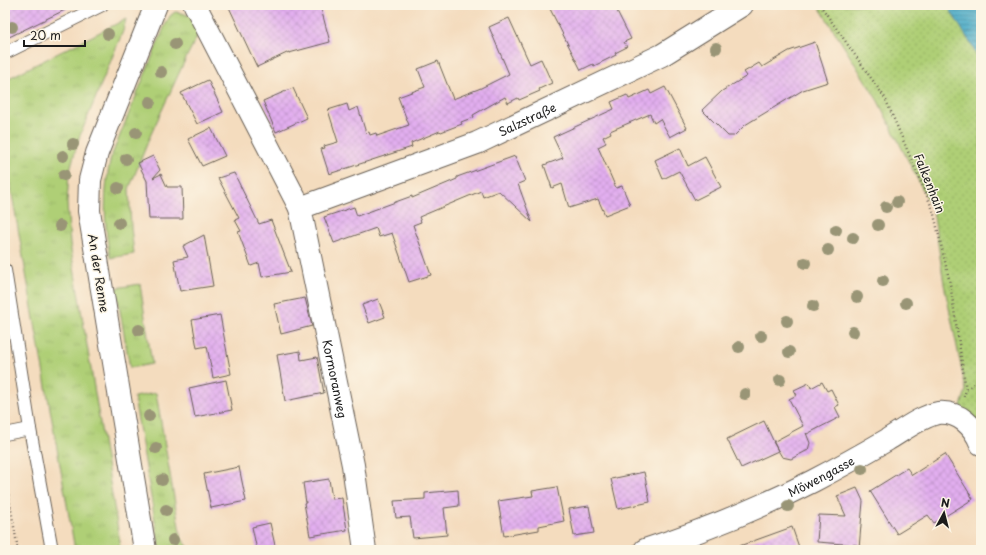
<svg xmlns="http://www.w3.org/2000/svg" width="986" height="555" font-family="'Playpen Sans',sans-serif">
	<style>
		.grass { fill: url(#grass-tufts); stroke: #667649 }
		.park { fill: url(#park-dots); stroke: #667649 }
		.water { fill: url(#water-rules); stroke: #326472 }
		.building { fill: url(#building-cross-hatch) }
		.lines { fill: none; stroke-linecap: round; stroke-linejoin: round }
		.lane-casing { stroke: #685f55; stroke-width: 14 }
		.street-casing { stroke: #685f55; stroke-width: 24 }
		.path { stroke: #685f55; stroke-width: 2.5; stroke-dasharray: 1 3; stroke-linecap: butt }
		.lane { stroke: #fff; stroke-width: 12 }
		.street { stroke: #fff; stroke-width: 22 }
		.tree { fill: #999576 }
		.labels { text-anchor: middle; dominant-baseline: central; stroke-width: 3; stroke-linejoin: round; paint-order: stroke }
		.street-label { font-size: 12px; fill: #1c1c1c; stroke: #fcf5e5 }
	</style>
	<defs>
		<pattern id="grass-tufts" width="24" height="20" patternUnits="userSpaceOnUse"><rect width="24" height="20" fill="#afcf76"/><path d="M3 7l-1-3M5 7V3M7 7l1-3M15 17l-1-3M17 17v-4M19 17l1-3" fill="none" stroke="#96b166"/></pattern>
		<pattern id="park-dots" width="8" height="8" patternUnits="userSpaceOnUse"><rect width="8" height="8" fill="#afcf76"/><path d="M2 2h.1M6 6h.1" fill="none" stroke="#96b166" stroke-width="1.8" stroke-linecap="round"/></pattern>
		<pattern id="water-rules" width="6" height="5" patternUnits="userSpaceOnUse"><rect width="6" height="5" fill="#49abc8"/><path d="M0 2.5h6" fill="none" stroke="#3c8aa2"/></pattern>
		<pattern id="building-cross-hatch" width="8" height="8" patternUnits="userSpaceOnUse"><rect width="8" height="8" fill="#e2aeef"/><path d="M0 0l8 8M0 8l8-8" fill="none" stroke="#c195cc"/></pattern>
	</defs>
	<rect width="100%" height="100%" fill="#fcf5e5"/>
	<filter id="ink" filterUnits="userSpaceOnUse"><feTurbulence type="fractalNoise" baseFrequency=".025" numOctaves="2"/><feDisplacementMap in="SourceGraphic" scale="8" xChannelSelector="R" yChannelSelector="G"/><feConvolveMatrix kernelMatrix="1 2 1 2 8 2 1 2 1" color-interpolation-filters="sRGB"/></filter>
	<filter id="wash" filterUnits="userSpaceOnUse"><feTurbulence type="fractalNoise" baseFrequency=".012" numOctaves="4" result="noise"/><feDisplacementMap in="SourceGraphic" scale="16" xChannelSelector="R" yChannelSelector="G"/><feGaussianBlur stdDeviation="0.9" result="paint"/><feColorMatrix in="noise" values="0 0 0 0 0 0 0 0 0 0 0 0 0 0 0 0 0 1.4 0 .05"/><feComposite in="paint" operator="in"/></filter>
	<g filter="url(#wash)">
		<rect width="100%" height="100%" fill="#f4dcbe"/>
		<!-- grass -->
		<g class="grass">
			<path d="M175,12C192,14 194,18 199,33L186,58L151,134L129,189L131,227L134,254L110,258C104,223 103,192 111,157L164,28L170,16Z"/>
			<path d="M126,19L123,31L79,138L69,173L67,203L70,244L120,542L118,550H75L5,155V80Z"/>
			<path d="M140,284L152,364L130,368L116,288Z"/>
			<path d="M156,393L181,538L191,550H160L134,397Z"/>
		</g>
		<!-- park -->
		<path class="park" d="M818,5H981V444L958,416L966,390L944,284L933,210L878,101Z"/>
		<!-- water -->
		<path class="water" d="M947,5H981V64L971,44Z"/>
		<g id="blocks">
			<!-- building -->
			<g class="building">
				<path d="M5,5H75L5,39Z"/>
				<path d="M228,5H320L330,42L289,53V52L257,67Z"/>
				<path d="M548,5H614L631,39L624,42L627,47L615,53L616,55L594,66L593,64L581,70Z"/>
				<path d="M509,18L530,64L541,59L552,83L539,89L540,91L519,100L518,98L508,103L505,97L473,115L474,117L461,122L462,124L441,132L440,131L411,143L412,147L329,174L321,149L325,148L324,146L338,142L328,110L347,104L349,111L358,107L366,133L369,132L370,135L376,133L377,136L409,125L398,97L425,87L418,69L438,61L453,99L481,88L509,74L489,27Z"/>
				<path d="M815,42L828,82L803,90L745,125L734,136H728L702,110L722,91L747,76L744,72L759,63L762,67L789,51Z"/>
				<path d="M208,80L223,112L197,124L181,93Z"/>
				<path d="M665,87L687,128L670,137L660,119L654,123L650,114L610,131L611,133L603,137L606,143L598,147L616,188L622,186L630,205L605,215L598,199L569,208L562,184L552,188L544,165L563,158L553,137L614,109L611,102L627,95L629,99L649,90L651,94Z"/>
				<path d="M293,88L307,118L276,132L263,101Z"/>
				<path d="M211,128L225,156L202,166L188,139Z"/>
				<path d="M680,148L688,166L705,157L721,187L695,200L679,171L663,179L655,160Z"/>
				<path d="M153,156L160,170L153,178L161,174L167,187H182L183,219H149L147,181L138,163Z"/>
				<path d="M515,156L525,181L518,184L532,222L499,191L483,197L481,191L419,217L421,222L413,225L431,275L409,282L392,233L379,237L376,228L334,243L324,217L354,207L357,216L412,196V198L457,179V177Z"/>
				<path d="M234,173L259,224L271,220L291,272L262,277L259,263L251,266L238,232L241,231L235,220L239,218L218,178Z"/>
				<path d="M204,235L213,286L180,291L174,260L188,257L183,246Z"/>
				<path d="M305,298L312,326L281,334L274,304Z"/>
				<path d="M378,299L385,317L369,323L362,305Z"/>
				<path d="M220,315L231,374L213,378L207,346L197,348L192,320Z"/>
				<path d="M300,351L301,360L317,357L324,393L285,401L277,355Z"/>
				<path d="M226,380L232,410L195,417L189,388Z"/>
				<path d="M822,382L827,391L831,389L839,405L835,407L840,417L807,434L806,433L810,443L808,450L791,459L782,457L773,442L803,426L789,399L797,395L794,390L809,383L811,388Z"/>
				<path d="M764,421L778,451L741,468L727,439Z"/>
				<path d="M945,454L973,499L934,523L928,515L897,534L870,491L907,468L912,475Z"/>
				<path d="M239,467L246,501L211,508L204,474Z"/>
				<path d="M644,472L650,502L618,509L611,479Z"/>
				<path d="M329,479L332,499L342,498L347,530L310,536L304,503H306L303,483Z"/>
				<path d="M557,487L564,521L539,526V530L504,536L498,501L533,496L532,491Z"/>
				<path d="M857,488L863,501L859,549L857,545L817,542L819,515L846,516L837,496Z"/>
				<path d="M458,490L459,506L444,508L447,535L413,538L410,517L396,518L394,501L425,499V493Z"/>
				<path d="M589,506L594,533L574,536L569,509Z"/>
				<path d="M270,523L276,550H257L252,527Z"/>
				<path d="M792,527L800,550H734V548Z"/>
			</g>
		</g>
	</g>
	<g filter="url(#ink)">
		<use href="#blocks" fill-opacity="0" stroke="#685f55" stroke-width="1"/>
		<g class="lines">
			<!-- lane casing -->
			<g class="lane-casing">
				<g id="lane">
					<path d="M5,53L102,5"/>
					<path d="M5,270L30,429L52,550"/>
					<path d="M5,434L30,429"/>
				</g>
			</g>
			<!-- street casing -->
			<g class="street-casing">
				<g id="street">
					<path id="s1" d="M195,5L300,208L353,465L365,550"/>
					<path id="s2" d="M300,208L477,143L662,55L742,5"/>
					<path d="M145,550L89,211L90,180L97,153L156,5"/>
					<path id="s3" d="M645,550C703,531 758,509 813,481C838,468 863,454 887,440C902,431 922,416 938,413C959,411 974,426 981,444"/>
				</g>
			</g>
			<!-- path -->
			<g class="path">
				<path d="M820,5L885,98L933,210L950,283L966,390"/>
				<path d="M964,397L966,390L981,378"/>
				<path d="M5,475L18,550"/>
			</g>
			<!-- lane -->
			<use href="#lane" class="lane"/>
			<!-- street -->
			<use href="#street" class="street"/>
		</g>
		<!-- trees -->
		<g class="tree">
			<circle cx="12" cy="27" r="6"/>
			<circle cx="108" cy="34" r="6"/>
			<circle cx="175" cy="44" r="6"/>
			<circle cx="716" cy="48" r="6"/>
			<circle cx="161" cy="72" r="6"/>
			<circle cx="150" cy="102" r="6"/>
			<circle cx="136" cy="133" r="6"/>
			<circle cx="73" cy="144" r="6"/>
			<circle cx="63" cy="156" r="6"/>
			<circle cx="126" cy="159" r="6"/>
			<circle cx="64" cy="175" r="6"/>
			<circle cx="118" cy="188" r="6"/>
			<circle cx="897" cy="202" r="6"/>
			<circle cx="886" cy="207" r="6"/>
			<circle cx="119" cy="223" r="6"/>
			<circle cx="878" cy="225" r="6"/>
			<circle cx="60" cy="226" r="6"/>
			<circle cx="836" cy="230" r="6"/>
			<circle cx="853" cy="238" r="6"/>
			<circle cx="828" cy="250" r="6"/>
			<circle cx="805" cy="263" r="6"/>
			<circle cx="883" cy="281" r="6"/>
			<circle cx="857" cy="297" r="6"/>
			<circle cx="906" cy="303" r="6"/>
			<circle cx="813" cy="306" r="6"/>
			<circle cx="787" cy="321" r="6"/>
			<circle cx="139" cy="330" r="6"/>
			<circle cx="853" cy="332" r="6"/>
			<circle cx="761" cy="336" r="6"/>
			<circle cx="739" cy="347" r="6"/>
			<circle cx="789" cy="352" r="6"/>
			<circle cx="780" cy="380" r="6"/>
			<circle cx="745" cy="394" r="6"/>
			<circle cx="149" cy="416" r="6"/>
			<circle cx="156" cy="448" r="6"/>
			<circle cx="862" cy="469" r="6"/>
			<circle cx="162" cy="480" r="6"/>
			<circle cx="788" cy="506" r="6"/>
			<circle cx="166" cy="510" r="6"/>
			<circle cx="173" cy="540" r="6"/>
		</g>
	</g>
	<g class="labels">
		<!-- street labels -->
		<g class="street-label">
			<text stroke="none"><textPath href="#s2" startOffset="244">Salzstraße</textPath></text>
			<text transform="translate(930 183) rotate(68)">Falkenhain</text>
			<text transform="translate(99 273) rotate(81)">An der Renne</text>
			<text stroke="none"><textPath href="#s1" startOffset="403">Kormoranweg</textPath></text>
			<text stroke="none"><textPath href="#s3" startOffset="191">Möwengasse</textPath></text>
		</g>
	</g>
	<!-- margin -->
	<rect width="986" height="555" fill="none" stroke="#fcf5e5" stroke-width="20"/>
	<!-- north arrow -->
	<g transform="translate(944 513) rotate(7)" stroke="#fcf5e5" stroke-width="3" paint-order="stroke">
	<path d="M0-3L7 15L0 10L-7 15Z" fill="#1c1c1c"/>
	<text y="-6" font-size="11" font-weight="bold" text-anchor="middle" fill="#1c1c1c">N</text>
	</g>
	<!-- scale -->
	<path d="M24 40v6h61v-6" fill="none" stroke="#1c1c1c" stroke-width="2"/>
	<text x="30" y="40" font-size="12" fill="#1c1c1c" stroke="#fcf5e5" stroke-width="3" paint-order="stroke">20 m</text>
</svg>
